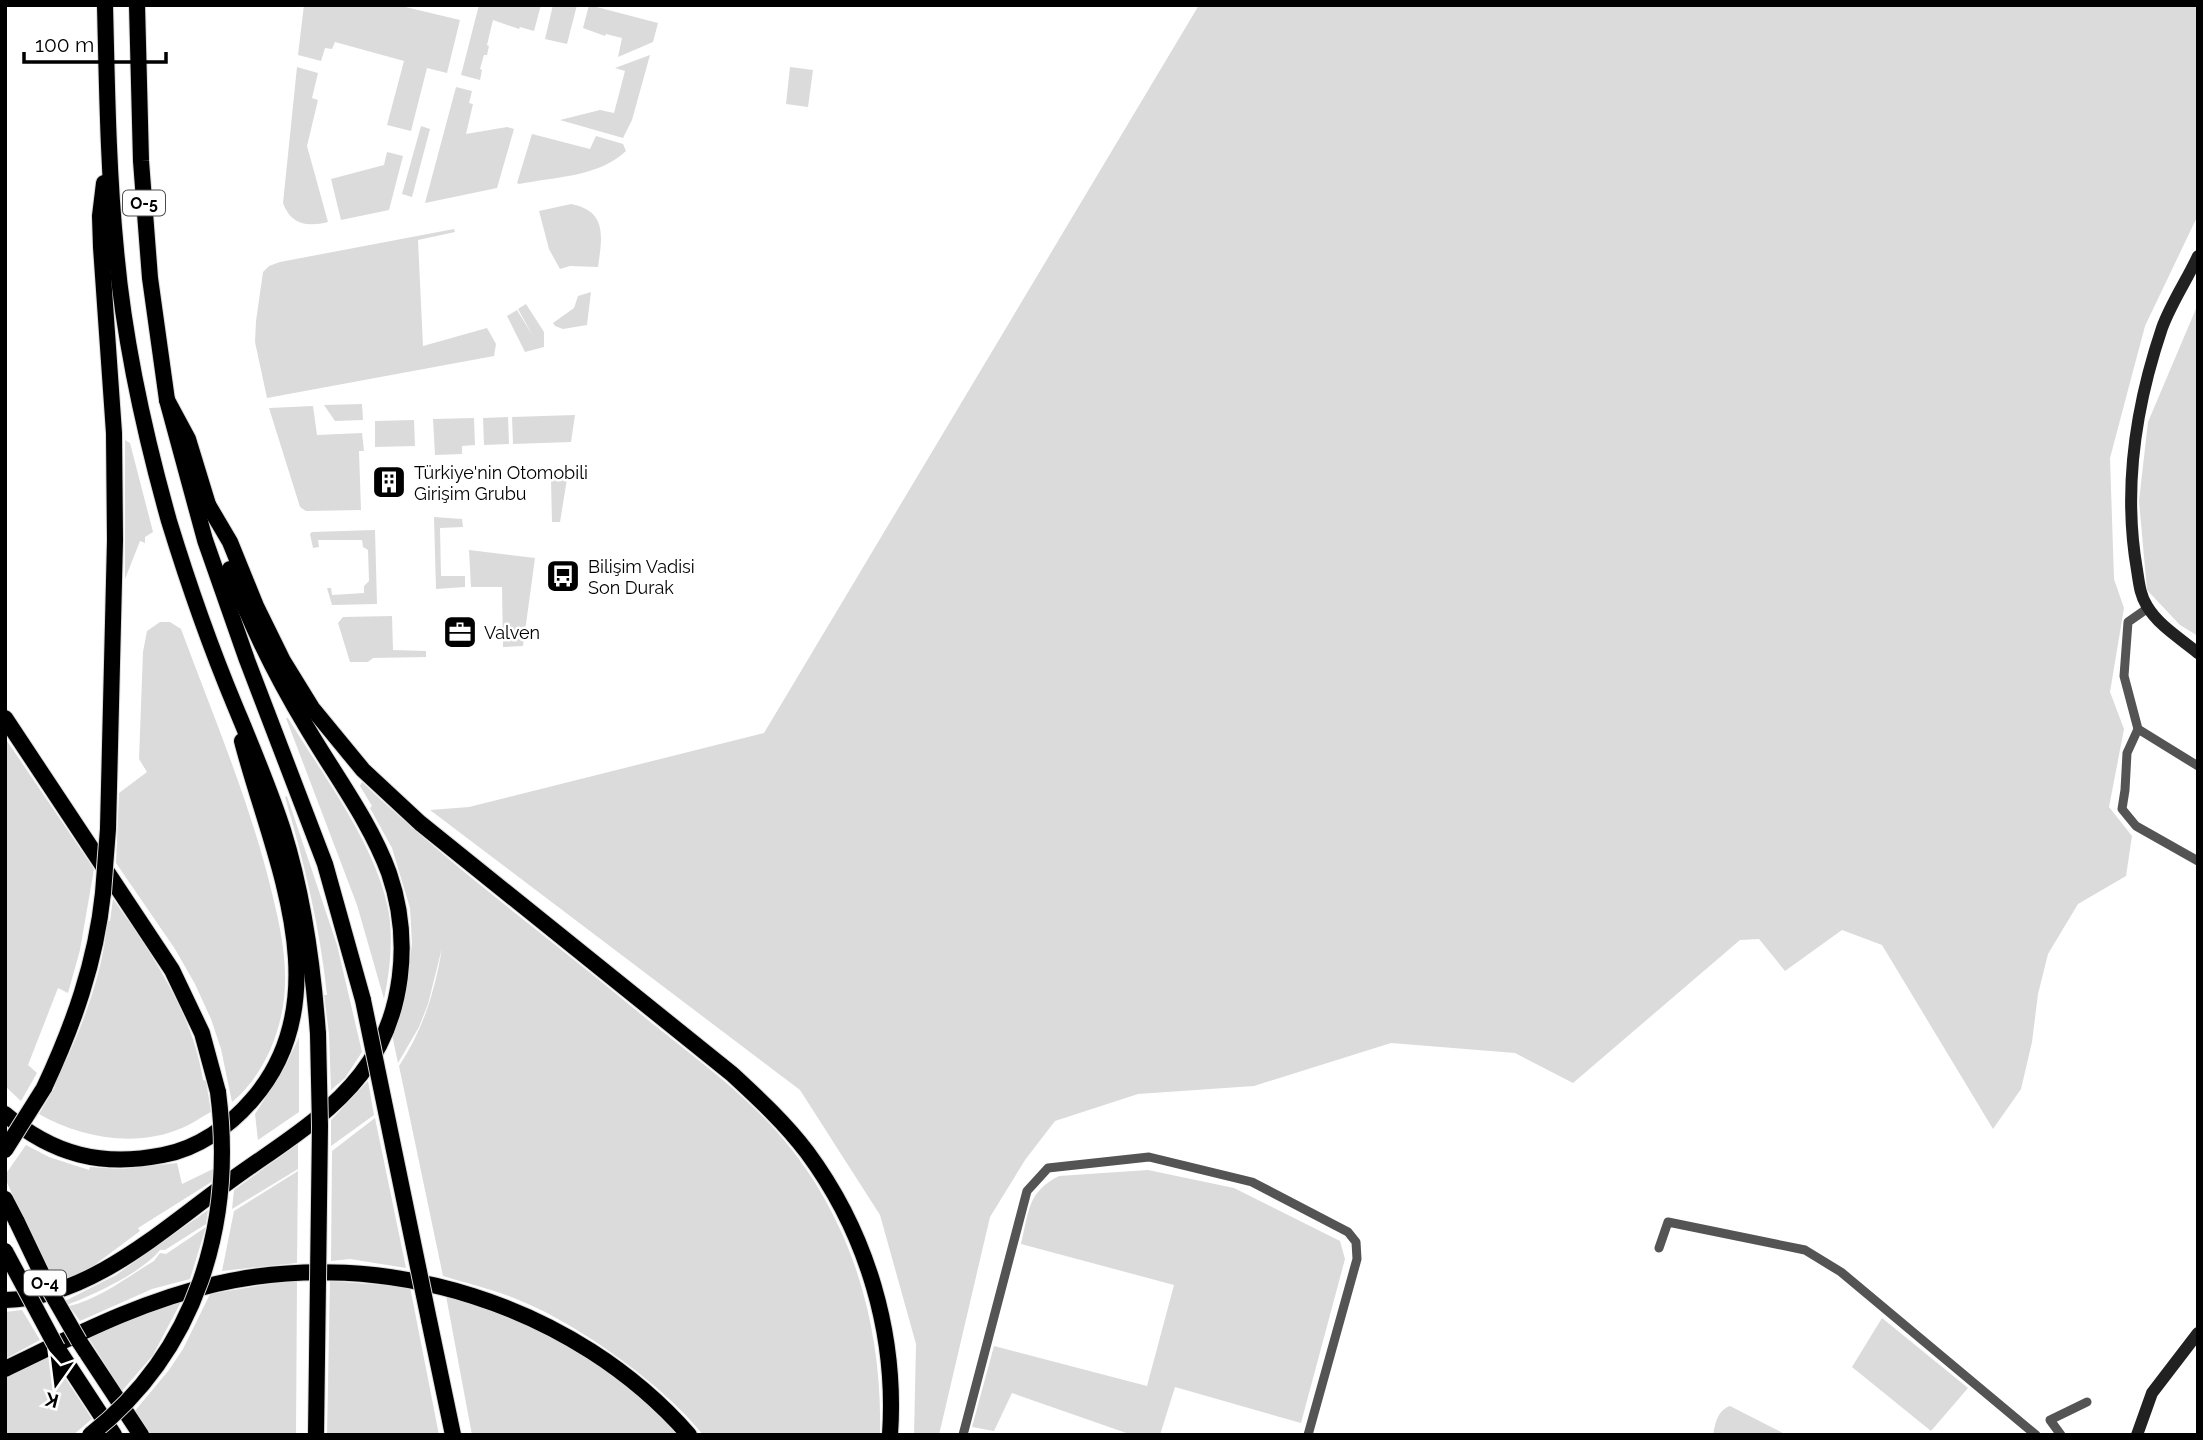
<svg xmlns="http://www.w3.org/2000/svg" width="2203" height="1440" font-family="Raleway,sans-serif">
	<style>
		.green { fill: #dbdbdb }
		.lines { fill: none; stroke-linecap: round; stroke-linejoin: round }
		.highway-casing { stroke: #dbdbdb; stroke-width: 18 }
		.street { stroke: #545454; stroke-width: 9 }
		.secondary { stroke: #212121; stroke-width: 12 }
		.highway { stroke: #000; stroke-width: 16 }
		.highway-bridge-casing { stroke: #dbdbdb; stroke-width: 18; stroke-linecap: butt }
		.highway-bridge { stroke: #000; stroke-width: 16 }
		.labels { text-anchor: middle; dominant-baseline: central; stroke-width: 5; stroke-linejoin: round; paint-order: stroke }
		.shield { fill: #fff; stroke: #4c4c4c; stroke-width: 2 }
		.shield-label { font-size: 16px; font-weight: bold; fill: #000 }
		.poi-label { font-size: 18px; fill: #000; stroke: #fff; text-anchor: start }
	</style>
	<rect width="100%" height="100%" fill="#fff"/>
	<!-- green -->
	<g class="green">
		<path d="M304,5H397L460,20L447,73L427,68L411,131L387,125L404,61L335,42L332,49L325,48L321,61L298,55Z"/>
		<path d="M479,5H541L534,31L520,27L519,29L493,20L487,45L489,46L487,55H484L480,69L482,70L480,80L461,75Z"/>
		<path d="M553,5H577L567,44L545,39Z"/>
		<path d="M589,5L658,23L653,42L618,57L622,38L606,34L605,36L583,28Z"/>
		<path d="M1199,5H2198V215L2145,326L2110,458L2114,579L2124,608L2110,692L2124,729L2109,807L2132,836L2126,876L2078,904L2048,954L2038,994L2032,1042L2021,1089L1993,1129L1882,945L1842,930L1785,971L1759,939L1740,940L1573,1083L1515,1053L1391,1043L1254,1086L1138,1094L1055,1121L1025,1160L990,1217L939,1435H914L916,1344L880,1215L800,1090L430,810L469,807L764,733Z"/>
		<path d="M650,55L632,120L623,138L560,120L600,110L614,113L625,71L615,68Z"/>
		<path d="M297,67L318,73L312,98L318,100L307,146L328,222C308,227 291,225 283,203Z"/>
		<path d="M790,67L813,70L808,107L786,104Z"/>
		<path d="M456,87L472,91L469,103L473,104L466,134L507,127L514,129L497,188L425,203Z"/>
		<path d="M421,126L430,129L412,197L402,194Z"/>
		<path d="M532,134L590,149L596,136L623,144L626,151C599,177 554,177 519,184L517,183Z"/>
		<path d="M387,152L403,156L389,210L341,220L331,179L384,165Z"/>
		<path d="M571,204C608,211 602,238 598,267L570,266L560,269L549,249L539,211Z"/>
		<path d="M454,229L455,232L418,240L423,346L487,328L496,344L494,356L267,398L255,342L256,321L263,272L269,266L280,262Z"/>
		<path d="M591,292L587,325L563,329L555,326L553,323L574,308L578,296Z"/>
		<path d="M526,304L544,332V347L525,352L507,316L517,310L533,336L518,309Z"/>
		<path d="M2198,304V636L2180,625L2147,590L2139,501L2148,422Z"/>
		<path d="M362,404L363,420L335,421L324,405Z"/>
		<path d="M313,406L317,435L362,433L364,451H359L361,510L306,511L300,507L269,408Z"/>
		<path d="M575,415L571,442L513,444L512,417Z"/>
		<path d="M508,417L509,444L484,445L483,418Z"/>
		<path d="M474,418L475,445L462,446V454L435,455L433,419Z"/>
		<path d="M414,420L415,446L375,447V421Z"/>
		<path d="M125,440L130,443L153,532L145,537V543L140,541L125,579Z"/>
		<path d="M567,479L560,522H552L551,480Z"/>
		<path d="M434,517L462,519L463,527L440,528L441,576H465V587L436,589Z"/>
		<path d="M375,530L377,604L332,605L327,588H331L332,595L364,593V586L369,581L368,550L363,547L362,540H318L319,547L313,548L310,534L312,532Z"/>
		<path d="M469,550L535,558L523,646L503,647L502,587H471Z"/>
		<path d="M392,616L393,650L426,651V657L373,658L368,662H350L338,623L343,617Z"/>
		<path d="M160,622H170L181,629C212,713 248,797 270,885C278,917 286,951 285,984C284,1027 265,1075 232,1102L221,1049L211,1019L195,984L175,949L116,863L119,793L147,772L139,759L143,652L147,631Z"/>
		<path d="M286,718H288C323,776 378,847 389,914C393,942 390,971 384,999L357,905Z"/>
		<path d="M5,738L94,869L80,950L68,993L58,988L28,1065L37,1073L21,1101L5,1086Z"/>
		<path d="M362,782C452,868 553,940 648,1020C684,1049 721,1076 754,1108C844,1194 883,1312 880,1435H703C665,1386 578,1324 521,1301C496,1290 469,1284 443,1276L399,1066C423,1030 435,991 442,948L428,1004L419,1027L398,1063L391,1030L401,1008L408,976L412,943L410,908L392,848L370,808L372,806L360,786Z"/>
		<path d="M287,796L337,945L362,1052L345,1078L331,1090L329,1034L324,995H327C320,927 304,862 285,797Z"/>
		<path d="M113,899C151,952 193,1014 203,1080L206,1081L211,1112C201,1117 192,1124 182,1128C136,1148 81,1138 39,1114L55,1087L53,1086C77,1043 105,970 107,921H110Z"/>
		<path d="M299,1037V1112L258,1140L255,1114L285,1067Z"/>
		<path d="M368,1081L374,1115L331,1146V1120Z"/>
		<path d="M375,1118L406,1268L350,1259L331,1261L332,1151Z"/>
		<path d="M298,1144V1169L232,1209L234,1190Z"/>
		<path d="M26,1145L49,1157L89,1170L90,1167L122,1169L177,1163L182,1184L213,1169V1181L138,1228L140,1231L81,1275L58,1285L38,1252L5,1178V1175Z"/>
		<path d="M1148,1170L1234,1188L1340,1241L1345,1259L1301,1423L1175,1387L1160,1435H1132L1012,1393L994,1431L972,1427L994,1346L1147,1386L1174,1285L1021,1244C1029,1212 1027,1192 1059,1176Z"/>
		<path d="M298,1171L297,1263L222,1271L234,1211Z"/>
		<path d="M208,1210L206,1224L165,1250H160C143,1272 93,1295 67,1305L65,1301L116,1275Z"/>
		<path d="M206,1227L190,1279L152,1289L80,1321L69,1306C100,1299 127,1277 154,1261L160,1253L166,1254Z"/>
		<path d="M297,1281L296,1435H151L134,1412L169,1370L183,1349L210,1294L269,1284Z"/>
		<path d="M330,1281L410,1287L439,1435H327Z"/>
		<path d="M446,1296C511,1314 577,1343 629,1387C647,1402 663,1419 680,1435H472Z"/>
		<path d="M182,1300L153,1355L122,1391L88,1337Z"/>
		<path d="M22,1310L40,1340L5,1359V1312Z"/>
		<path d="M1882,1318L1968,1388L1931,1431L1852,1367Z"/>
		<path d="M50,1355L92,1419L73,1435H5V1377Z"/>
		<path d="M1730,1406L1787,1435H1713C1715,1423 1718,1410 1730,1406Z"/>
	</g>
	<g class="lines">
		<!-- highway casing -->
		<g class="highway-casing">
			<g id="highway">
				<path d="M105,5C107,87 108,168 116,250C124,341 144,432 169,521C188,583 210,646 235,706C252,747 269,787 283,830C304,897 313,965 318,1034"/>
				<path d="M137,5L141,161L150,278L167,400L205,540L247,660L325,864L363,1000"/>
				<path d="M104,183L100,216L101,247L114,433L115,540L108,829"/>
				<path d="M167,400L188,439L210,511"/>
				<path d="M207,503L230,542L256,606L283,661L312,708L363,770L420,823L732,1074C759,1099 785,1123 807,1152C867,1233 897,1334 890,1435"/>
				<path d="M5,718L172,970L202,1033L218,1092"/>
				<path d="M44,1088C73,1026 96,962 103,893"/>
				<path d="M5,1114C53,1155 102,1167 163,1155C197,1149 230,1126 252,1100C343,996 271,854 242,741"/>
				<path d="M5,1199L17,1222"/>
				<path d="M5,1300C91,1298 164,1228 230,1181C275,1148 326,1119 361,1074C404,1018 412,940 389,873C370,821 334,774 306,726C276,676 250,624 230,569"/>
				<path d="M429,1320L453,1435"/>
				<path d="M79,1341L141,1435"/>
				<path d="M57,1348L114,1435"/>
				<path d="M5,1369C74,1336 141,1301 216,1284C385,1245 575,1305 689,1435"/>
			</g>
		</g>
		<!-- street -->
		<g class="street">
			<path d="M2148,608L2128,622L2124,676L2138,729L2198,766"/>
			<path d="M2138,729L2127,753L2125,790L2122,809L2136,826L2198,861"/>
			<path d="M1659,1248L1668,1222L1805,1250L1841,1272L2036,1435"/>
			<path d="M963,1435L1027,1191L1048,1168L1149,1157L1252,1182L1348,1232L1356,1242L1357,1259L1308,1435"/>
			<path d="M2061,1435L2050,1420L2087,1402"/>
		</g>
		<!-- secondary -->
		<g class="secondary">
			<path d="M2198,256C2187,280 2171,303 2162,328C2136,405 2123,490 2137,570C2139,583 2140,595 2147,606C2158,625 2181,639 2198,653"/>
			<path d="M2137,1435L2152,1393L2198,1333"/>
		</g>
		<!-- highway -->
		<use href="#highway" class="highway"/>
		<!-- highway-bridge casing -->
		<g class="highway-bridge-casing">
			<g id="highway-bridge">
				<path d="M103,893L108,829"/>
				<path d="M363,1000L429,1320"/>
				<path d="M5,1150L44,1088"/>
				<path d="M17,1222L48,1287L79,1341"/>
				<path d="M5,1251L57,1348"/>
				<path d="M90,1435C197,1351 235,1223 218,1092"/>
				<path d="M316,1435L320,1126L318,1034"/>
			</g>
		</g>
		<!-- highway-bridge -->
		<use href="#highway-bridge" class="highway-bridge"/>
	</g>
	<!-- icons -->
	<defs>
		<g id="building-square" transform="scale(1.75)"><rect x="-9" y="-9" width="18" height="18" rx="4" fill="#000" stroke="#fff"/><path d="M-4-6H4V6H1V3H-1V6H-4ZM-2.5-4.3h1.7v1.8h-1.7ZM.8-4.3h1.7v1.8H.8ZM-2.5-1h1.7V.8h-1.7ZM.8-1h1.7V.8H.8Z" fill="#fff"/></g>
		<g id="bus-square" transform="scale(1.75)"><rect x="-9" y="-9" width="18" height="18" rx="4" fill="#000" stroke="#fff"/><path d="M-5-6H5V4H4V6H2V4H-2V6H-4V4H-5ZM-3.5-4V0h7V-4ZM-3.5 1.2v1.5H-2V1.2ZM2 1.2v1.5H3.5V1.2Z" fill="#fff"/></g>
		<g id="office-square" transform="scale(1.75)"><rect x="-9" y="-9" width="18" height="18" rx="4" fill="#000" stroke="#fff"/><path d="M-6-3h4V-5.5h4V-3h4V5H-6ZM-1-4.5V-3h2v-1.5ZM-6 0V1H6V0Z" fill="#fff"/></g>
	</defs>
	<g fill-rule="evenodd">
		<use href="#building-square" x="389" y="482"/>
		<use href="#bus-square" x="563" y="576"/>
		<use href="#office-square" x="460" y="632"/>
	</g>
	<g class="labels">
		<!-- shield labels -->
		<g class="shield">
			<rect x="123" y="190.5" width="42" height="25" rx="5"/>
			<rect x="24" y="1270.5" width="42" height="25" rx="5"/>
		</g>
		<g class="shield-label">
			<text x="144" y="203">O-5</text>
			<text x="45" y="1283">O-4</text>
		</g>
		<!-- poi labels -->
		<g class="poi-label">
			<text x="414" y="472">Türkiye'nin Otomobili<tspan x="414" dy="21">Girişim Grubu</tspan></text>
			<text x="588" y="566">Bilişim Vadisi<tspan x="588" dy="21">Son Durak</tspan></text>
			<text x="484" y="632">Valven</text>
		</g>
	</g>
	<!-- border -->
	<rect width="2203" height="1440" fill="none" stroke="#000000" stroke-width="14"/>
	<!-- north arrow -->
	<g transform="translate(56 1384) rotate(194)" stroke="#ffffff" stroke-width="5" paint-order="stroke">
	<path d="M0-5L12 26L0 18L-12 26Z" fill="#000000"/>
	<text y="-10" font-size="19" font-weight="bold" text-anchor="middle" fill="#000000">K</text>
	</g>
	<!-- scale -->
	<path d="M24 52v10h142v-10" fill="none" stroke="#000000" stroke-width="3.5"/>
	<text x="35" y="52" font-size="21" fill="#000000" stroke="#ffffff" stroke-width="5" paint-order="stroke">100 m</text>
</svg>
